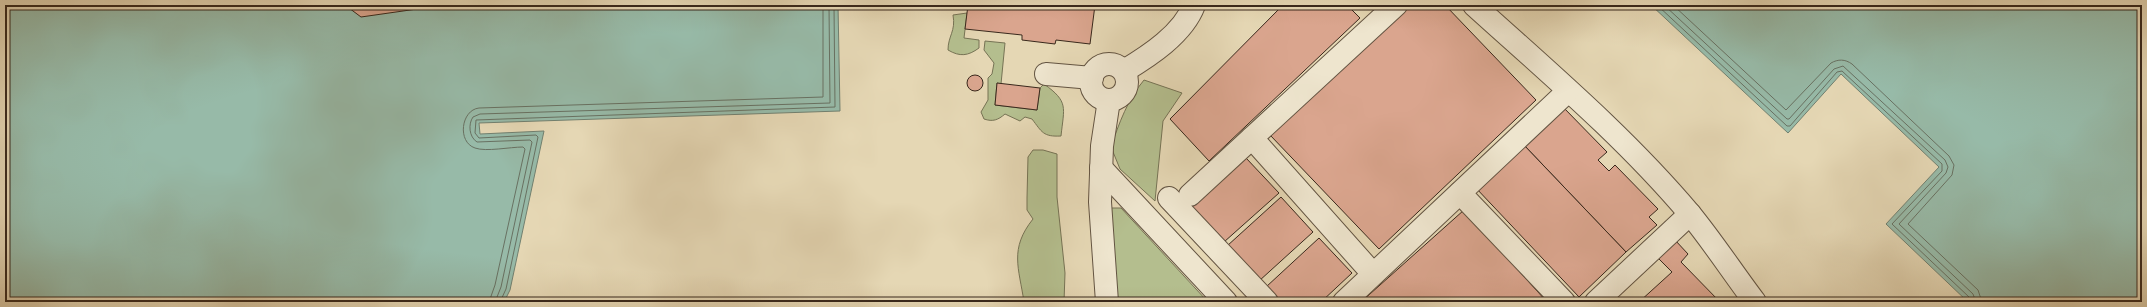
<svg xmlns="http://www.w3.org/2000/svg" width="2147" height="307" font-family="Vollkorn,serif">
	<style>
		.green { fill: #b4be8e; stroke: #767355 }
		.water { fill: #97baa8; stroke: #718070 }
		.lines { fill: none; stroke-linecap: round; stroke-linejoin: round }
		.shore { stroke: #687162; stroke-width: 1 }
		.building { fill: #daa58e; stroke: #38281c }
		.minor-casing { stroke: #635442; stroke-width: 24 }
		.minor { stroke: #eee5ce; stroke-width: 22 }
	</style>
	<rect width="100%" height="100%" fill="#e5d7b4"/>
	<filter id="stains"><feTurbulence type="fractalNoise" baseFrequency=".005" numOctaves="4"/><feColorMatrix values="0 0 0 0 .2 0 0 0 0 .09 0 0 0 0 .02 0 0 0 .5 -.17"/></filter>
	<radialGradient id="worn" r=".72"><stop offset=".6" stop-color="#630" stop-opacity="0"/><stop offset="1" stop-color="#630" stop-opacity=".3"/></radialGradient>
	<!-- green -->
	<g class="green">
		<path d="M967,13L964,38L979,40V48C968,56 960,57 948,50C948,36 956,31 953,15Z"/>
		<path d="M985,41L1005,43L1001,84L997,83L995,105L1037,110L1040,88L1044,84C1069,102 1064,107 1061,136C1043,137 1042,132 1032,119L1025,117L1020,121L1005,114C998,120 993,122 984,119L981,112L988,100V78L992,74L994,63L984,50Z"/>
		<path d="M1144,80L1182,93L1163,121L1155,201L1120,169L1111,147C1119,123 1128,99 1144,80Z"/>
		<path d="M1033,150H1043L1057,154V197L1065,273L1064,302H1024C1019,268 1009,249 1033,219L1027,210V198L1028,157Z"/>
		<path d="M1111,208H1121L1208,302H1110Z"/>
	</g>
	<!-- water -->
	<g class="water">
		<path d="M5,5H838L840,111L479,123L480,134L544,131L510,290L504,302H5Z"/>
		<path d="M1651,5H2142V302H1968L1886,224L1939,167L1841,74L1788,133Z"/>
	</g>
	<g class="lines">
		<!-- shore -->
		<g class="shore">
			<path d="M1657,5L1787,126H1790L1837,72L1842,71L1942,164V171L1892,224L1969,297L1971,302"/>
			<path d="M1664,5L1787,119H1789L1834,69L1843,66L1945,160L1948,167L1946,173L1899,224L1973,294L1976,302"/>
			<path d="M1673,5L1786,110L1831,63C1838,59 1845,59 1852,64L1949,156L1954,165L1952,175L1908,224L1978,290L1982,302"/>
			<path d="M489,302L495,285L525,149L523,147C510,147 486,152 475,148C457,142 461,110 479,108L823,97V5"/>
			<path d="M495,302L501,287L532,142L530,140L477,142C469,137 468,124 473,117L480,114L830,103L829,5"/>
			<path d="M500,302L506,289L538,137L536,135L479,138L475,133L476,120L835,107L834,5"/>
		</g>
	</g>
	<!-- building -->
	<g class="building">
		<path d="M345,5H420L417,9L361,17Z"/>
		<path d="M968,5H1095L1090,44L1056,40L1055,44L1022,40V35L965,29Z"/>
		<path d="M1283,5H1347L1360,18L1209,161L1170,119Z"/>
		<path d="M1401,5H1445L1536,100L1379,249L1270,135Z"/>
		<circle cx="975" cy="83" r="8"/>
		<path d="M997,83L1040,88L1037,110L995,105Z"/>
		<path d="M1561,105L1607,152L1598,160L1609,171L1615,165L1658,209L1649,217L1657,225L1626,252L1522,143Z"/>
		<path d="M1522,143L1626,252L1579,297L1475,187Z"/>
		<path d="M1246,158L1279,193L1224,242L1192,207Z"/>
		<path d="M1281,197L1313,232L1259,281L1227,246Z"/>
		<path d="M1464,210L1547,302H1361Z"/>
		<path d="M1319,238L1352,273L1321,302H1280L1266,287Z"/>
		<path d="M1675,240L1688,254L1681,262L1720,302H1639L1672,272L1657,257Z"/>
	</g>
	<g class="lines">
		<!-- minor casing -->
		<g class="minor-casing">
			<g id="minor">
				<path d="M1474,5C1548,72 1625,137 1690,214C1713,242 1733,273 1755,302"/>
				<circle cx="1109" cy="82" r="18"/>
				<path d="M1124,71C1149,56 1183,34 1194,5"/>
				<path d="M1046,74L1092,78"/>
				<path d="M1252,138L1373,274"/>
				<path d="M1101,168L1226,302"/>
				<path d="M1460,193L1564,302"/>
				<path d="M1190,195L1396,5"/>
				<path d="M1169,198L1267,302"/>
				<path d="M1107,302L1100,202L1102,146L1109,100"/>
				<path d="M1344,302L1568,91"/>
				<path d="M1596,302L1690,214"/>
			</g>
		</g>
		<!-- minor -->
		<use href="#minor" class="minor"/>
	</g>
	<!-- margin -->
	<rect width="2147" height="307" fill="none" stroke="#e5d7b4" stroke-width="20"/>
	<rect x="6" y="6" width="2135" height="295" fill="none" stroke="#38281c" stroke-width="2"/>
	<rect x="10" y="10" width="2127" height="287" fill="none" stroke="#38281c"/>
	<rect width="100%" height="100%" filter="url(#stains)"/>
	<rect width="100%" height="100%" fill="url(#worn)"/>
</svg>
